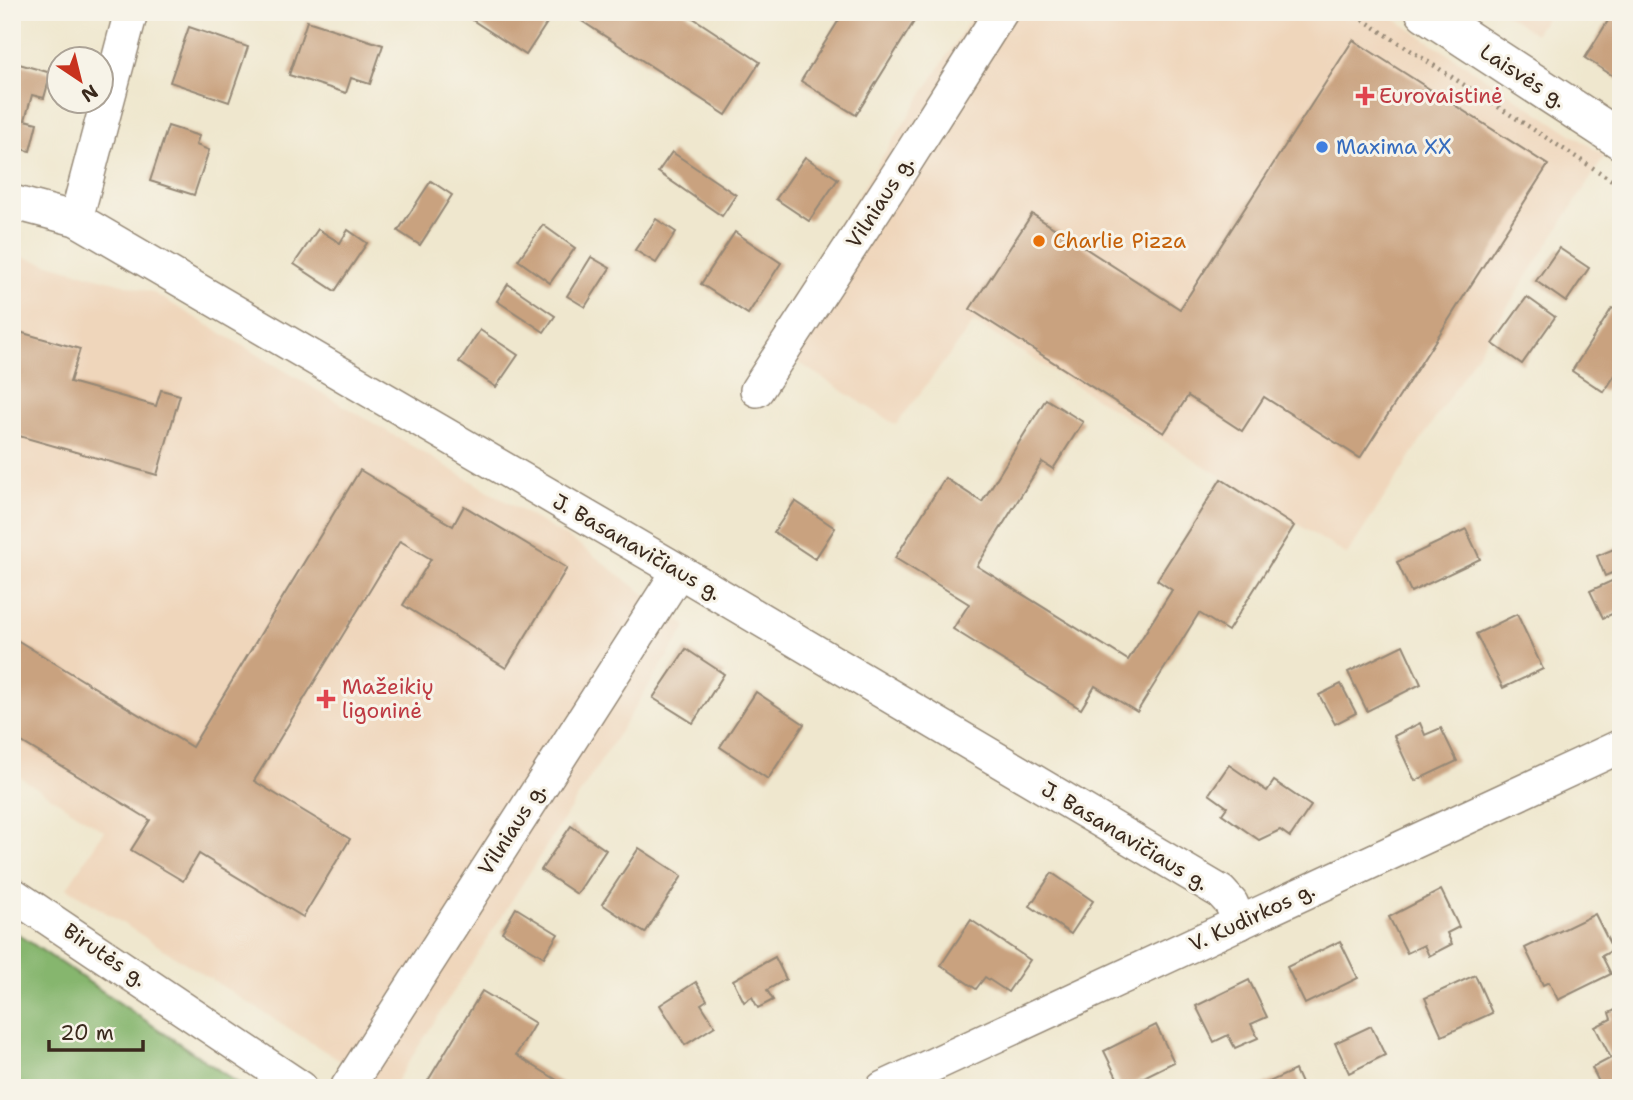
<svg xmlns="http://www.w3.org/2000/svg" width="1633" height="1100" font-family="'Shantell Sans',sans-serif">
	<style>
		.built { fill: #efd6bb }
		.forest { fill: #86b66e; stroke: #607046; stroke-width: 2 }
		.building { fill: #c9a27f }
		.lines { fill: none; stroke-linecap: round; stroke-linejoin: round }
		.street-casing { stroke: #958876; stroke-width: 36 }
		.primary-casing { stroke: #958876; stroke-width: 41 }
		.path { stroke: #958876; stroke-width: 4.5; stroke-dasharray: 2 5; stroke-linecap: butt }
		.street { stroke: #fff; stroke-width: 33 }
		.primary { stroke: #fff; stroke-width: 38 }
		.health-dot { fill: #e0444e; stroke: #f7f3e8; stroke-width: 2.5 }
		.shop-dot { fill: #3f7fe0; stroke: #f7f3e8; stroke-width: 2.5 }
		.food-dot { fill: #e8710a; stroke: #f7f3e8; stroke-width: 2.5 }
		.labels { text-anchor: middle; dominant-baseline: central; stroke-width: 6; stroke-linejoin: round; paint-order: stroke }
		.street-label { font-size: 21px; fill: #3b2a1e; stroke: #f7f3e8 }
		.health-label { font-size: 21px; fill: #be3a42; stroke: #f7f3e8; text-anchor: start }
		.shop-label { font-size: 21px; fill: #366cbe; stroke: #f7f3e8; text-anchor: start }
		.food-label { font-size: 21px; fill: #c56008; stroke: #f7f3e8; text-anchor: start }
	</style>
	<rect width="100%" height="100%" fill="#f7f3e8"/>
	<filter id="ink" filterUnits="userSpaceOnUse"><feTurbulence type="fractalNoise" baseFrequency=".0143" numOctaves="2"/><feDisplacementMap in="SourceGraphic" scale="14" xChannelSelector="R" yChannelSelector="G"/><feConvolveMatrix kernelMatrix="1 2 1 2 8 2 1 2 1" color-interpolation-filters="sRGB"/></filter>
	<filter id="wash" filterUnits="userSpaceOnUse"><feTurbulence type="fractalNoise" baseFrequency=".00686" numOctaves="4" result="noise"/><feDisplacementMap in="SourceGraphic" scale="28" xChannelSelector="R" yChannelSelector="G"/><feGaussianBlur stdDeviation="1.57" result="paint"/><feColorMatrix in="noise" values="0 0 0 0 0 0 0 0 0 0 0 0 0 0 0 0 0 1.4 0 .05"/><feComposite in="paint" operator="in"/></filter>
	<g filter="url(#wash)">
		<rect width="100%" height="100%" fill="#efe7ce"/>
		<!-- built -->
		<g class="built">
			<path d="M975,12H1384L1605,156L1347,555L974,322L896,425L765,341Z"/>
			<path d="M1503,12H1550L1535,34Z"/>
			<path d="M12,254L152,292L581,546L687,626L392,1088H383L67,888L104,831L12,772Z"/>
		</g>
		<!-- forest -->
		<path class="forest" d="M12,930L245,1088H12Z"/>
		<g id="blocks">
			<!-- building -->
			<g class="building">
				<path d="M460,12H554L526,55Z"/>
				<path d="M568,12H684L760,62L726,115Z"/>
				<path d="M844,12H920L856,115L801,81Z"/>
				<path d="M1611,16L1621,23V81L1585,58Z"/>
				<path d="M307,21L383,45L370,84L351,78L346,93L289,75Z"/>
				<path d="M189,27L248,47L229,102L170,82Z"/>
				<path d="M1353,40L1548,165L1360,458L1264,397L1242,431L1188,396L1164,433L970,309L1032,214L1180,309Z"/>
				<path d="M12,62L51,73L44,98L32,95L25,120L37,123L30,151L12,147Z"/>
				<path d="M168,126L199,136L196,145L209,150L194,195L150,181Z"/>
				<path d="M672,152L736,195L722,216L658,172Z"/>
				<path d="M805,157L838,179L809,221L776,199Z"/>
				<path d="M431,181L452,195L420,245L398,231Z"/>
				<path d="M656,219L676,232L656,263L635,250Z"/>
				<path d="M543,225L575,248L550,283L518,260Z"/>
				<path d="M318,229L340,243L348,230L367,243L335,291L294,264Z"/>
				<path d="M735,232L781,263L748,314L701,284Z"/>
				<path d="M1559,248L1589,268L1566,302L1536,281Z"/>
				<path d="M591,257L610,268L585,307L567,296Z"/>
				<path d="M508,284L555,316L544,332L497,301Z"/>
				<path d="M1527,297L1555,317L1522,364L1493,344Z"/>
				<path d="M1612,308L1621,313V366L1604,392L1572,371Z"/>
				<path d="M12,330L80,349L70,382L156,406L161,390L180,395L157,475L12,434Z"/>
				<path d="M480,330L518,355L496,387L459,362Z"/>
				<path d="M1046,399L1083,422L1053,469L1042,462L977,566L1128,660L1172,590L1157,580L1221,479L1294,526L1228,631L1199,613L1137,712L1095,686L1081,709L953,629L969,604L895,558L945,478L982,502Z"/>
				<path d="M360,470L453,526L464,506L567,568L506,668L403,605L431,559L400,541L254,781L350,839L303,917L199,854L183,881L131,850L150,820L12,736V637L192,747Z"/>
				<path d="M795,501L835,528L815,559L774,532Z"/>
				<path d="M1466,529L1480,559L1411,592L1397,562Z"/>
				<path d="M1621,546V569L1605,576L1597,556Z"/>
				<path d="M1618,578L1621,584V610L1603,618L1590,591Z"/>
				<path d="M1517,614L1543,669L1503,688L1476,634Z"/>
				<path d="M1403,645L1421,684L1367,711L1348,672Z"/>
				<path d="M686,649L724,674L693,723L653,698Z"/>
				<path d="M1341,684L1356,713L1335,724L1319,695Z"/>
				<path d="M756,692L804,724L768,779L720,747Z"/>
				<path d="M1420,723L1425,735L1441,728L1457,761L1415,781L1394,736Z"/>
				<path d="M1229,765L1267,791L1274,781L1311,806L1290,837L1280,830L1259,840L1222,814L1227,807L1209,794Z"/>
				<path d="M571,826L606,850L577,894L541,870Z"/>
				<path d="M639,848L682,876L645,933L602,904Z"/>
				<path d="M1052,873L1093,901L1071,934L1030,906Z"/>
				<path d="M1441,890L1459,927L1447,933L1452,944L1429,956L1424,945L1407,953L1389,917Z"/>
				<path d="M516,908L558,934L544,957L502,932Z"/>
				<path d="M1595,914L1613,950L1602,956L1611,974L1558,1000L1549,982L1543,985L1525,948Z"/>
				<path d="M971,920L1030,960L1008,992L985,977L976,989L941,965Z"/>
				<path d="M1340,941L1358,978L1305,1004L1287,967Z"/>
				<path d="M775,957L786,979L767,990L773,1000L758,1008L752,997L744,1002L733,980Z"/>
				<path d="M1475,975L1492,1013L1442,1036L1425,998Z"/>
				<path d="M1249,980L1267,1017L1251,1024L1258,1038L1235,1048L1228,1035L1214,1042L1196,1006Z"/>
				<path d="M696,982L707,1000L701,1004L715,1026L685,1045L660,1005Z"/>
				<path d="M482,991L535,1023L516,1055L570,1088H432L426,1084Z"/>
				<path d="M1621,1007V1088H1602L1592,1068L1611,1058L1595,1027L1611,1019L1609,1013Z"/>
				<path d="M1156,1025L1174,1062L1122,1088L1104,1051Z"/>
				<path d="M1371,1026L1385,1055L1349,1073L1335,1043Z"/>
				<path d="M1295,1070L1303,1088H1256Z"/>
			</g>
		</g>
	</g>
	<g filter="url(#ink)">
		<use href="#blocks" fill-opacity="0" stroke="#958876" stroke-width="2"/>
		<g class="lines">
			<!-- street casing -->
			<g class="street-casing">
				<g id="street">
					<path d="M12,202L76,219L679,571L1221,892L1231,903L1240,923"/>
					<path d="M76,219L131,12"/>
					<path d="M757,390L900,171L1001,12"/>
					<path d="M12,894L301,1088"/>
					<path d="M347,1088L679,571"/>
					<path d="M883,1088L1621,746"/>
				</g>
			</g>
			<!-- primary casing -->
			<g class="primary-casing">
				<path id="primary" d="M1425,12L1621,140"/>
			</g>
			<!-- path -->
			<path class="path" d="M1351,12L1621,186"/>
			<!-- street -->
			<use href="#street" class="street"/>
			<!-- primary -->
			<use href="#primary" class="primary"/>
		</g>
	</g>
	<!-- markers -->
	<g class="health-dot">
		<path d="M1361.5 85.5h7v7h7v7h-7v7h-7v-7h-7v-7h7z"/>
		<path d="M322.5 688.5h7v7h7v7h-7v7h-7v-7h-7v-7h7z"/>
	</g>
	<circle class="shop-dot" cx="1322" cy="147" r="7"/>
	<circle class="food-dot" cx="1039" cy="241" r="7"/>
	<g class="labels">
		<!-- street labels -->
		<g class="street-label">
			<text transform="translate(1523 76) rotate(33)">Laisvės g.</text>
			<text transform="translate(880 202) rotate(-57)">Vilniaus g.</text>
			<text transform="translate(637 547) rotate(30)">J. Basanavičiaus g.</text>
			<text transform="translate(512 829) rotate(-57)">Vilniaus g.</text>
			<text transform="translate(1125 836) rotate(31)">J. Basanavičiaus g.</text>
			<text transform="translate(1252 917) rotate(-25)">V. Kudirkos g.</text>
			<text transform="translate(105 955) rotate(34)">Birutės g.</text>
		</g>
		<!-- health labels -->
		<g class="health-label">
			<text x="1379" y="96">Eurovaistinė</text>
			<text x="342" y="687">Mažeikių<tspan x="342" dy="24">ligoninė</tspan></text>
		</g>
		<!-- shop labels -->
		<g class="shop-label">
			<text x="1336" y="147">Maxima XX</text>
		</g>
		<!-- food labels -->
		<g class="food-label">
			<text x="1053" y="241">Charlie Pizza</text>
		</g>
	</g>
	<!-- margin -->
	<rect width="1633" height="1100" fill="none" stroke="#f7f3e8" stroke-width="42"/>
	<!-- north arrow -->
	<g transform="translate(80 80) rotate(145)"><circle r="33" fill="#f7f3e8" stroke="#aca397" stroke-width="2"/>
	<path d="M0-5L12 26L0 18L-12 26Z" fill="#c8321e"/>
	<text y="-10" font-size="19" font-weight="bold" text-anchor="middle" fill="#3b2a1e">N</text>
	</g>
	<!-- scale -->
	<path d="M49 1040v10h94v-10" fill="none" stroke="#3b2a1e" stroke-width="3.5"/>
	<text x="60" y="1040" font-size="21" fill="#3b2a1e" stroke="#f7f3e8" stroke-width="5" paint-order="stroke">20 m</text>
</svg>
